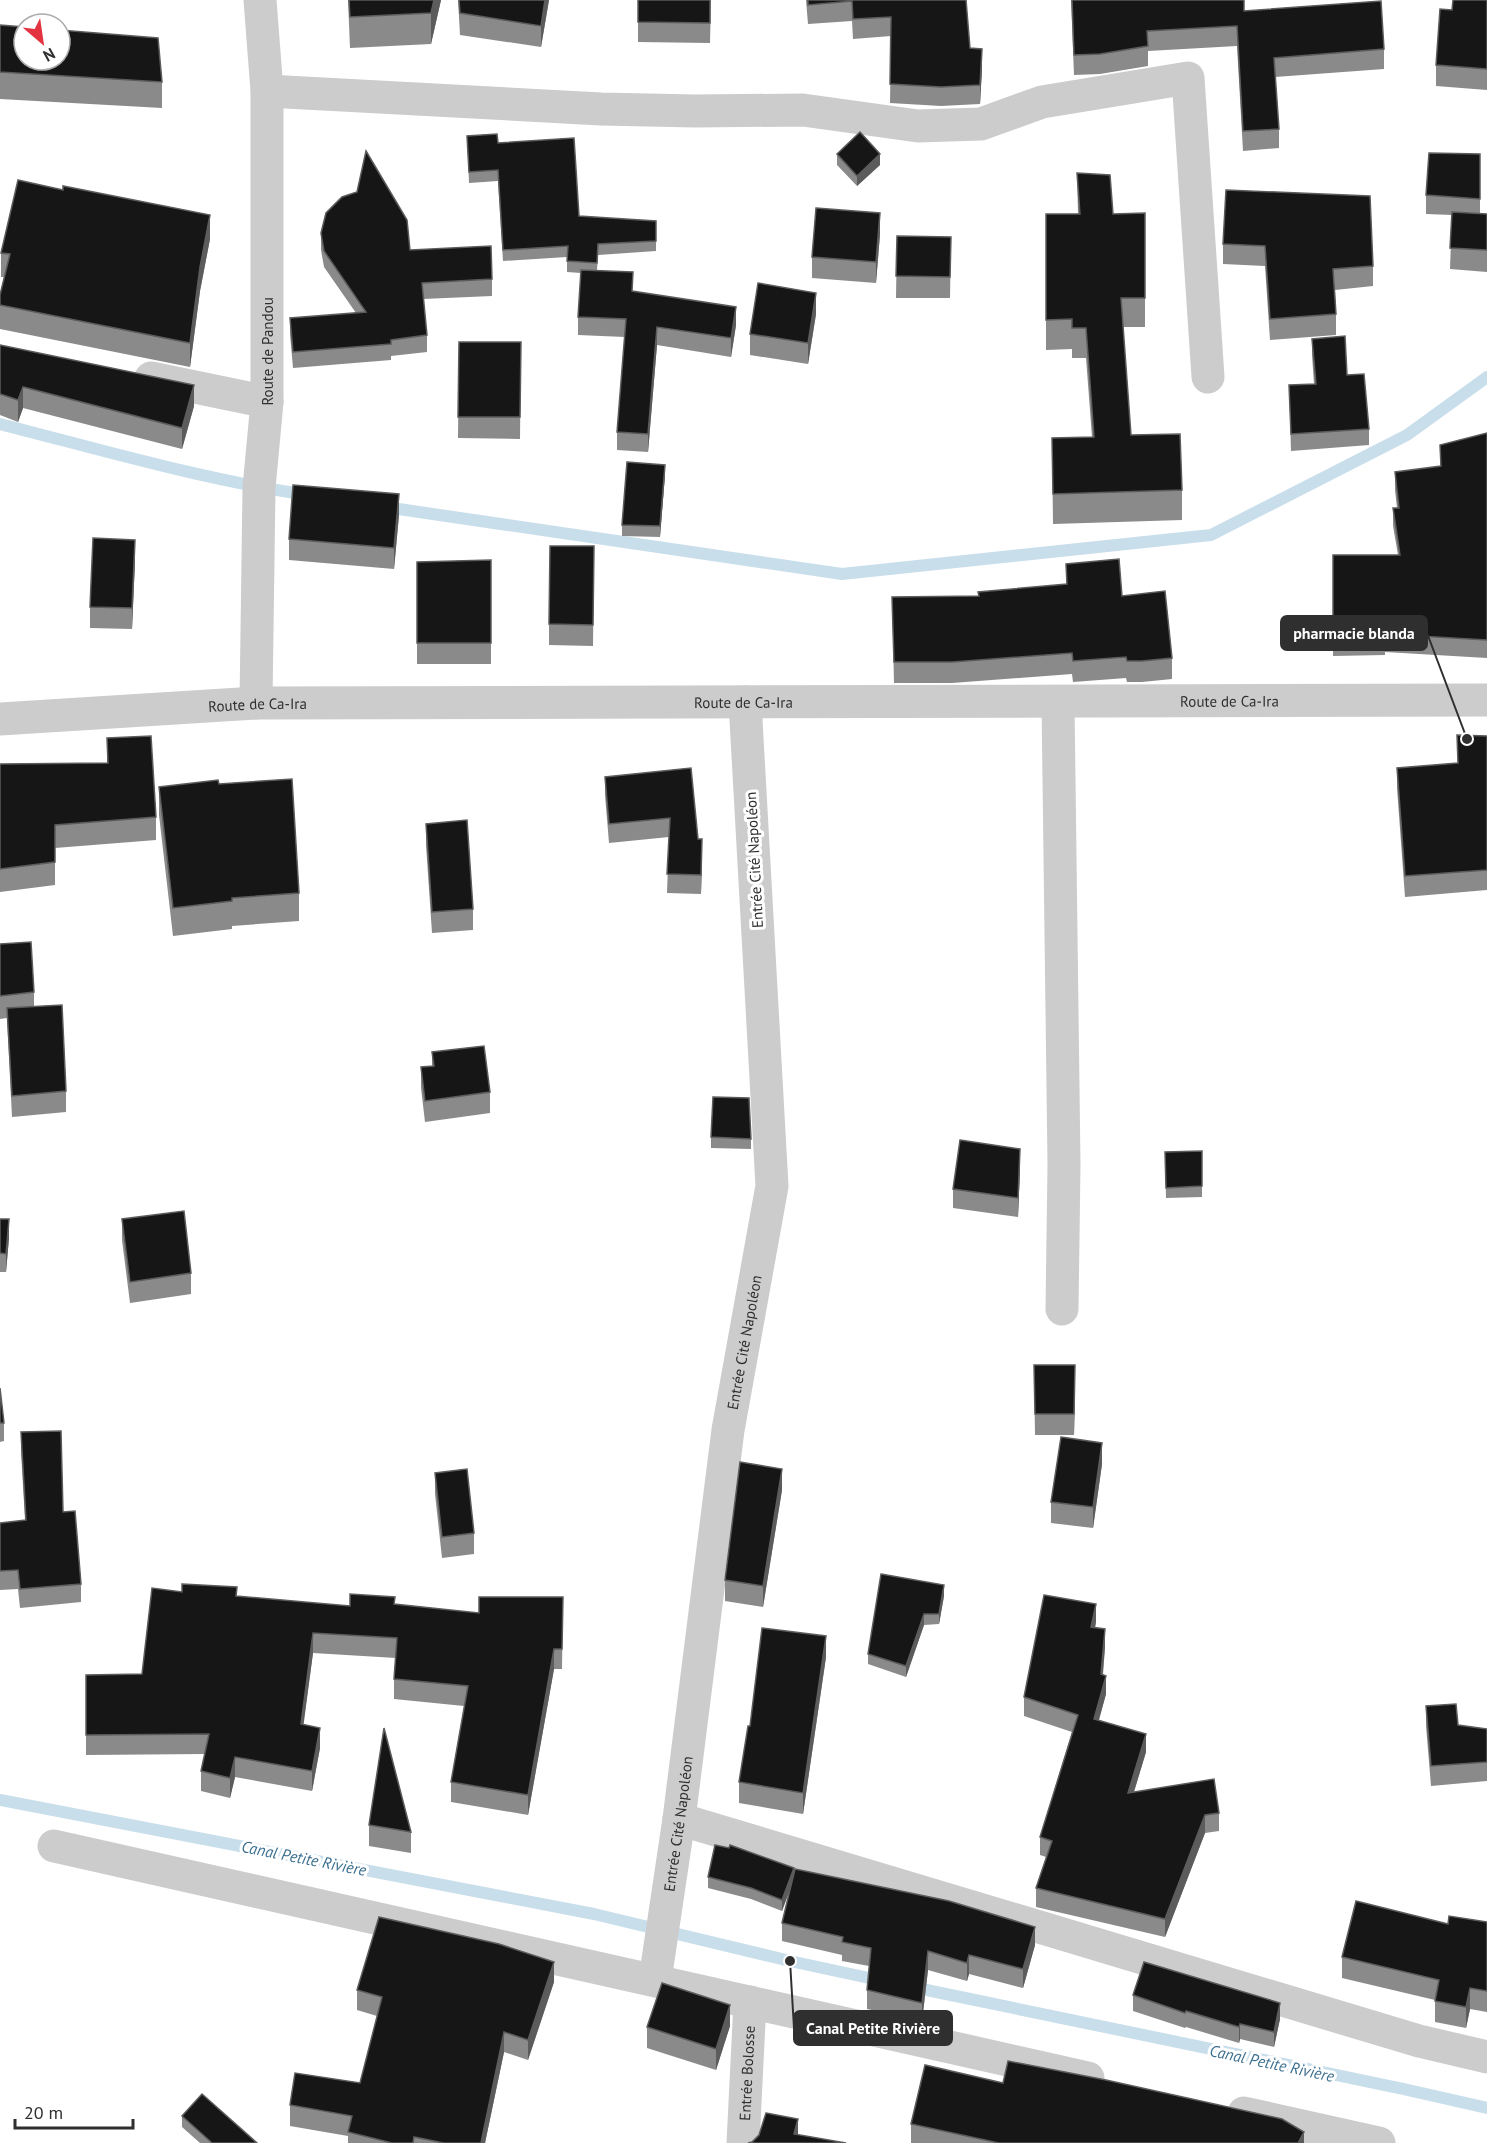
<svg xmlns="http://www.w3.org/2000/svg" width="1487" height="2143" font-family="'PT Sans',sans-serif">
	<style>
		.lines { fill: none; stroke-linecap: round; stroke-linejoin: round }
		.stream { stroke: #c9deeb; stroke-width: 12 }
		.minor { stroke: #ccc; stroke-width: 33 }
		.wall { fill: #8a8a8a }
		.shaded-wall { fill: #5c5c5c }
		.building { fill: #161616; stroke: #5c5c5c; stroke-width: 1.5 }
		.labels { text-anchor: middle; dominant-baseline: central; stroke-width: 6; stroke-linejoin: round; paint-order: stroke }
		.street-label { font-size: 15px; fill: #2f2f2f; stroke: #fff }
		.water-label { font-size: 16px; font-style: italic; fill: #3d7090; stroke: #fff }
		.leader { fill: none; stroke: #2f2f2f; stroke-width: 2 }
		.callout-dot { fill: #2f2f2f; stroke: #fff; stroke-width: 2 }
		.callout { fill: #2f2f2f; stroke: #2f2f2f; stroke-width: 2 }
		.callout-label { font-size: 16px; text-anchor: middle; font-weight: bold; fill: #fff }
	</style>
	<rect width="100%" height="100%" fill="#fff"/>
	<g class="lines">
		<!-- stream -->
		<g class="stream">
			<path d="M0,424C102,450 204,480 308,495"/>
			<path d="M385,507L842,574L1211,535L1407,435L1487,377"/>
			<path d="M0,1800L594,1914L790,1961L883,1981"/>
			<path d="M912,1987L1404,2089L1487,2108"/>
		</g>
		<!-- minor -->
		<g class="minor">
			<path d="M267,91L601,109L695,111L803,110L918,126L981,124L1042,102L1188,78L1208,377"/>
			<path d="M151,378L267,402"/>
			<path d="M1058,702L1064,1165L1062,1309"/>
			<path id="s1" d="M256,703L259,488L267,402V91L260,0"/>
			<path id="s2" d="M0,719L256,703L1487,700"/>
			<path d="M679,1819L1419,2041L1487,2057"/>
			<path d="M54,1846L1088,2078"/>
			<path id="s3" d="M655,1980L679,1819L728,1430L772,1186L745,702"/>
			<path d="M1244,2113L1379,2143"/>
			<path id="s4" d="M743,2143L750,2002"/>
		</g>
	</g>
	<!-- wall -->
	<g class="wall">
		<path d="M348,0H441L431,44L350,48Z"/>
		<path d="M458,0H549L541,47L460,35Z"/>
		<path d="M638,0H711L710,43L638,42Z"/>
		<path d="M806,0H966L970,48L982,69L980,104L941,106L890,103L891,36L853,39L852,21L808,24Z"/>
		<path d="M1071,0H1244V11L1384,49V69L1275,77L1279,129V148L1243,151L1237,46L1148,51V66L1100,74L1074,75Z"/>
		<path d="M1487,0V90L1436,86V65L1452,10Z"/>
		<path d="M0,25L162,82V108L0,99Z"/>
		<path d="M467,136L498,143L579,216L656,221V251L598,255L597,270L633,291L736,325L731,357L657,345L648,452L617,450V432L625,337L578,335V317L581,273L567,272V257L503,261L498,181L469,183Z"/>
		<path d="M837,154L880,165L857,186L837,165Z"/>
		<path d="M1480,154V214H1487V272L1450,269L1452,215L1426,214V195Z"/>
		<path d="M1077,173L1113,214L1145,213V327H1123L1131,435L1182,490V520L1053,524L1052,438L1092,437L1086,358H1072V349L1046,350V214H1078Z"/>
		<path d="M1226,190L1373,266V286L1335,290L1336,314V335L1270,340L1265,266L1223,264V244Z"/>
		<path d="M321,233L410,250L492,279V296L423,299L427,335V352L391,356V360L293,368L290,334V318L356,313L324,267L321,250Z"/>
		<path d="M880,234L876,283L812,278V257Z"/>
		<path d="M897,236L951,237L950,298H896Z"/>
		<path d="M210,239L200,291L190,367L0,329V295L4,277H1V253Z"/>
		<path d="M816,314L808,364L750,355V334Z"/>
		<path d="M1312,339L1347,375L1369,429V445L1291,451L1289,385L1314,384L1312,355Z"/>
		<path d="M459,342H521L520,439L458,438Z"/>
		<path d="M0,345L194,406L182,449L23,408L18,422L0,415Z"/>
		<path d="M1487,433V658L1385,652V655L1333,656V555H1398L1393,526V508H1397L1395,490V472L1440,467V445Z"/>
		<path d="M665,475L660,537L622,536V525Z"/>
		<path d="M399,515L394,569L289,560V539Z"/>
		<path d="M594,546L593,646L549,645V624Z"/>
		<path d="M491,560V664H417V562Z"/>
		<path d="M135,561L132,629L90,628V607Z"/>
		<path d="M1066,564L1122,596L1172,658V679L1142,682H1127L1126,678L1073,682L1072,674L952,683H894L892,597L978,596L1066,585Z"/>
		<path d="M1487,736V890L1405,897L1397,788V768L1457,763Z"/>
		<path d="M107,738L156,817V840L55,848V885L0,892V764L107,763Z"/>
		<path d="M691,768L698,839L702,858L701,894L667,893L669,837L609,843L605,795V777Z"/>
		<path d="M219,784L299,893V921L232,926V929L173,936L159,815V787Z"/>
		<path d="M426,824L473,909V930L432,933L426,845Z"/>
		<path d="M0,944L34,992V1006L66,1091V1112L12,1117L7,1018L0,1019Z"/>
		<path d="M432,1052L490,1092V1113L425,1122L421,1088V1067L432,1066Z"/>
		<path d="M711,1137L751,1139V1149L711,1148Z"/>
		<path d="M1202,1151V1197L1166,1198L1165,1152Z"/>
		<path d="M1020,1168L1018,1217L953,1208V1189Z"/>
		<path d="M0,1219L9,1238L6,1272H0Z"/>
		<path d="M122,1219L191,1273V1294L130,1303L122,1240Z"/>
		<path d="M1034,1365L1075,1387L1074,1435H1035Z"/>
		<path d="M0,1388L4,1423V1441L0,1442Z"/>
		<path d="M21,1432L63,1512L81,1584V1602L20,1608L18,1589L0,1590V1523L25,1520L21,1451Z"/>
		<path d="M1102,1464L1093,1528L1051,1523V1502Z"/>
		<path d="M435,1473L474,1533V1554L442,1558L435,1494Z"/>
		<path d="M782,1490L763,1607L725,1601V1580Z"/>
		<path d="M182,1592L350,1606L395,1604L479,1613L563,1597L562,1669H554L528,1815L451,1802V1782L464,1706L394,1699V1679L396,1658L313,1653L303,1725L320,1748L312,1791L235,1777L230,1798L201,1791V1771L205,1754L86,1755V1675L142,1674Z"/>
		<path d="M944,1596L939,1624L924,1625L906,1677L868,1664V1654Z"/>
		<path d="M1096,1622L1095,1628L1105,1647L1103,1675L1106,1694L1099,1720L1146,1752L1134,1792L1219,1813V1831L1205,1833L1165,1937L1036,1907V1888L1046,1857L1040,1855V1837L1072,1732L1024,1716V1697Z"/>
		<path d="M826,1657L803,1814L739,1803V1782Z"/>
		<path d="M1426,1706L1458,1725L1487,1729V1781L1431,1786L1426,1726Z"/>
		<path d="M369,1825L411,1832V1853L369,1846Z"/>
		<path d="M794,1872L1035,1945L1023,1988L969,1974L967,1981L928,1970L922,2021L867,2009V1990L869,1966L842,1961V1955L782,1941V1923L789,1891L782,1911L751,1899L708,1888V1877Z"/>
		<path d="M1487,1922V2012L1470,2009L1466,2028L1435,2022V2000L1342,1978V1957L1448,1924Z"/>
		<path d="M554,1982L528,2060L504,2052L485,2143H348V2136L290,2126V2105L360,2083L377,2016L357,2010V1990Z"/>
		<path d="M1133,1995L1280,2019L1274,2047L1240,2039L1239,2043L1186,2027L1185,2028L1133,2011Z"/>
		<path d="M730,2026L716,2070L647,2048V2027Z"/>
		<path d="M1003,2083L1304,2143H911V2124Z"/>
		<path d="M182,2116L257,2143H200L182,2127Z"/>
	</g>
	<!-- shaded-wall -->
	<g class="shaded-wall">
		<path d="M434,0H441L431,44V13Z"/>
		<path d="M545,0H549L541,47V26Z"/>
		<path d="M982,49V69L980,104V85Z"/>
		<path d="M880,154V165L857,186V176Z"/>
		<path d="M880,213V234L876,283V262Z"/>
		<path d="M210,215V239L200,291L190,367V343L200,267Z"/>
		<path d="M816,293V314L808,364V343Z"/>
		<path d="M736,307V325L731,357V338Z"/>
		<path d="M657,327V345L648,452V434Z"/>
		<path d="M194,385V406L182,449V428Z"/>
		<path d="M23,387V408L18,422V400Z"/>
		<path d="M665,465V475L660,537V526Z"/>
		<path d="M399,494V515L394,569V548Z"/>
		<path d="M135,540V561L132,629V608Z"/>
		<path d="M702,839V858L701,894V875Z"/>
		<path d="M1020,1149V1168L1018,1217V1198Z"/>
		<path d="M9,1219V1238L6,1272V1254Z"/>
		<path d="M1075,1365V1387L1074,1435V1414Z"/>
		<path d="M1102,1443V1464L1093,1528V1507Z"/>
		<path d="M782,1469V1490L763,1607V1586Z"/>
		<path d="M944,1585V1596L939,1624V1614Z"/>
		<path d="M1096,1604V1622L1091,1646V1627Z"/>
		<path d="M924,1614V1625L906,1677V1666Z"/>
		<path d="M1105,1629V1647L1101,1693V1674Z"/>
		<path d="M313,1633V1653L301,1744V1724Z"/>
		<path d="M826,1636V1657L803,1814V1793Z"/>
		<path d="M554,1649V1669L528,1815V1795Z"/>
		<path d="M1106,1676V1694L1094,1737V1719Z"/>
		<path d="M320,1728V1748L312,1791V1771Z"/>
		<path d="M1146,1734V1752L1128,1811V1793Z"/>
		<path d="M235,1757V1777L230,1798V1778Z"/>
		<path d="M1205,1815V1833L1165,1937V1919Z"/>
		<path d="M794,1868V1879L782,1911V1900Z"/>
		<path d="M1035,1927V1945L1023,1988V1969Z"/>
		<path d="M928,1951V1970L922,2021V2003Z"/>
		<path d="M969,1955V1974L967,1981V1963Z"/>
		<path d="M554,1962V1982L528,2060V2040Z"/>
		<path d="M1470,1988V2009L1466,2028V2007Z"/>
		<path d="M1280,2003V2019L1274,2047V2032Z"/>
		<path d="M730,2005V2026L716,2070V2049Z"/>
		<path d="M1240,2024V2039L1239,2043V2027Z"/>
		<path d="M504,2032V2052L485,2143H481Z"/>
		<path d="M798,2119V2136L794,2134Z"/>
		<path d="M1304,2132V2143H1298Z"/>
	</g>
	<!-- building -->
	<g class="building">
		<path d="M349,0H434L431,13L350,17Z"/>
		<path d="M459,0H545L541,26L460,13Z"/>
		<path d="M638,0H710V23L638,22Z"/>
		<path d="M808,0H966L970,48L982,49L980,85L941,87L890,84L891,17L853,19L852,1L808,5Z"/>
		<path d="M1072,0H1244V11L1381,1L1384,49L1274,58L1279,129L1243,131L1237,26L1147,31L1148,46L1100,54L1074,55Z"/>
		<path d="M1453,0H1487V69L1436,65L1440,9L1452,10Z"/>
		<path d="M0,25L24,27V60H60V30L158,38L162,82L0,72Z"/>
		<path d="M860,132L880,154L857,176L837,154Z"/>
		<path d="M497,134L498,143L574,138L579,216L656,221V241L598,244L597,263L567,261L568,246L503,250L498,170L469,172L467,136Z"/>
		<path d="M366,151L407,220L410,250L491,246L492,279L422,283L427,335L391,340V344L293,352L290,318L366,312L324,251L321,233L326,213L342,197L357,192Z"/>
		<path d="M1429,153L1480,154V199L1426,195Z"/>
		<path d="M1077,173L1110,175L1113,214L1145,213V298H1121L1131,435L1180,434L1182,490L1053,494L1052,438L1094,437L1086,328H1072V319L1046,320V214H1080Z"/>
		<path d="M18,180L63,190V186L210,215L200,267L190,343L0,305V295L10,254L1,253Z"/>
		<path d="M1226,190L1370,196L1373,266L1333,269L1336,314L1270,319L1265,246L1223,244Z"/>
		<path d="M816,208L880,213L876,262L812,257Z"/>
		<path d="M1452,212L1487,214V250L1450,248Z"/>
		<path d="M897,236L951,237L950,277L896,276Z"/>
		<path d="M581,270L633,272L632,291L736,307L731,338L657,327L648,434L617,432L626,319L578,317Z"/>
		<path d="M758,283L816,293L808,343L750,334Z"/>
		<path d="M1345,336L1347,375L1364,374L1369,429L1291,434L1289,385L1316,384L1312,339Z"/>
		<path d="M459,342H521L520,417H458Z"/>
		<path d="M0,345L194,385L182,428L23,387L18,400L0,394Z"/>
		<path d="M1487,433V640L1385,634V637L1333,638V555H1400L1393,508H1399L1395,472L1441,466L1440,445Z"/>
		<path d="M627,462L665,465L660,526L622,525Z"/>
		<path d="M293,485L399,494L394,548L289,539Z"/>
		<path d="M93,538L135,540L132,608L90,607Z"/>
		<path d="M550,546H594L593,625L549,624Z"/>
		<path d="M1119,559L1122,596L1165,591L1172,658L1142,661H1127L1126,657L1073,661L1072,653L952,662H894L892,597L979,596L978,592L1067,584L1066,564Z"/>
		<path d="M491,560V643H417V562Z"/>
		<path d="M1457,735L1487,736V870L1405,876L1397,768L1458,763Z"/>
		<path d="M151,736L156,817L55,825V862L0,869V764L108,763L107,738Z"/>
		<path d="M691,768L698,839H702L701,875L667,874L670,818L609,824L605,777Z"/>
		<path d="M292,779L299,893L232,898V901L173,908L159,787L218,780L219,784Z"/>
		<path d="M467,820L473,909L432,912L426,824Z"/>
		<path d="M31,942L34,992L0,996V944Z"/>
		<path d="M62,1005L66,1091L12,1096L7,1008Z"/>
		<path d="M484,1046L490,1092L425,1101L421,1067L434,1066L432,1052Z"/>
		<path d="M713,1097L749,1098L751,1139L711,1137Z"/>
		<path d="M960,1140L1020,1149L1018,1198L953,1189Z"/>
		<path d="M1202,1151V1186L1166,1188L1165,1152Z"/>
		<path d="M184,1211L191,1273L130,1282L122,1219Z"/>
		<path d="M0,1219H9L6,1254L0,1253Z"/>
		<path d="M1034,1365H1075L1074,1414H1035Z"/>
		<path d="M0,1388L4,1423H0Z"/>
		<path d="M61,1431L63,1512L75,1511L81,1584L20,1589L18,1570L0,1571V1523L26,1520L21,1432Z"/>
		<path d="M1061,1437L1102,1443L1093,1507L1051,1502Z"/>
		<path d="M740,1462L782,1469L763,1586L725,1580Z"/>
		<path d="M467,1469L474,1533L442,1537L435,1473Z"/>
		<path d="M881,1574L944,1585L939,1614H924L906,1666L868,1654Z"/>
		<path d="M182,1584L237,1587L236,1596L350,1606V1594L395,1597L394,1604L479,1613V1597H563L562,1649H554L528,1795L451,1782L468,1686L394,1679L397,1638L313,1633L301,1724L320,1728L312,1771L235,1757L230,1778L201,1771L209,1734L86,1735V1675L142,1674L152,1588L182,1592Z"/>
		<path d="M1044,1595L1096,1604L1091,1627L1105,1629L1101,1674L1106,1676L1094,1719L1146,1734L1128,1793L1214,1779L1219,1813L1205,1815L1165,1919L1036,1888L1052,1841L1040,1837L1078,1715L1024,1697Z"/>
		<path d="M762,1628L826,1636L803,1793L739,1782L748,1726H750Z"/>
		<path d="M1456,1704L1458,1725L1487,1729V1762L1431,1766L1426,1706Z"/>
		<path d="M384,1728L411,1832L369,1825Z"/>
		<path d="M715,1845L729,1848L730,1845L794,1868L782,1900L751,1888L708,1877Z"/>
		<path d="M795,1869L949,1901L1035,1927L1023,1969L969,1955L967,1963L928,1951L922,2003L867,1990L871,1948L842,1942L843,1937L782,1923Z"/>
		<path d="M1356,1901L1448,1924L1449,1916L1487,1922V1991L1470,1988L1466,2007L1435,2001L1439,1980L1342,1957Z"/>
		<path d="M379,1917L499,1944L554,1962L528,2040L504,2032L481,2143H444L414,2137L413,2143H392L348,2132L352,2116L290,2105L295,2073L360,2083L382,1997L357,1990Z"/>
		<path d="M1144,1962L1280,2003L1274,2032L1240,2024L1239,2027L1186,2011L1185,2013L1133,1995Z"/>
		<path d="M662,1983L730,2005L716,2049L647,2027Z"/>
		<path d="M1008,2061L1106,2080L1282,2119L1304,2132L1298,2143H999L911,2124L925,2065L1003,2083Z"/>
		<path d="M202,2094L257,2143H211V2142L182,2116Z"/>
		<path d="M766,2113L798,2119L794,2134L846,2143H748L752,2142L759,2135Z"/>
	</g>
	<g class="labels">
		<!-- street labels -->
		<g class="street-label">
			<text stroke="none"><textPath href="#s1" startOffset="352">Route de Pandou</textPath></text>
			<text stroke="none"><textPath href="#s2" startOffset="1230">Route de Ca-Ira</textPath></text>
			<text stroke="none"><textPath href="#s2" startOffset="744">Route de Ca-Ira</textPath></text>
			<text stroke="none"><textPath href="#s2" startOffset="258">Route de Ca-Ira</textPath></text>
			<text transform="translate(754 860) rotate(-93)">Entrée Cité Napoléon</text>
			<text stroke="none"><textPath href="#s3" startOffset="644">Entrée Cité Napoléon</textPath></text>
			<text stroke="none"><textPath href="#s3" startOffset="158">Entrée Cité Napoléon</textPath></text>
			<text stroke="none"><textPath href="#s4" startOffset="70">Entrée Bolosse</textPath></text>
		</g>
		<!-- water labels -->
		<g class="water-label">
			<text transform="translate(304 1858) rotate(11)">Canal Petite Rivière</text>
			<text transform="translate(1272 2063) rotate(12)">Canal Petite Rivière</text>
		</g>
	</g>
	<!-- callouts -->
	<path class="leader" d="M1467 739L1427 633M790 1961L794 2028"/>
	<g class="callout-dot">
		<circle cx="1467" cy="739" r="6"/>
		<circle cx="790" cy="1961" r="6"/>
	</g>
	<g class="callout">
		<rect x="1281" y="616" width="146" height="34" rx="6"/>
		<rect x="794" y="2011" width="158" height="34" rx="6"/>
	</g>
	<g class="callout-label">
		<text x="1354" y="639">pharmacie blanda</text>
		<text x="873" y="2034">Canal Petite Rivière</text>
	</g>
	<!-- north arrow -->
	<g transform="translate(42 42) rotate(151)"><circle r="28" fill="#ffffff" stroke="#acacac" stroke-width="1.5"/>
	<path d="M0-4.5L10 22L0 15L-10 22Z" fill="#e33340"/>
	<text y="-9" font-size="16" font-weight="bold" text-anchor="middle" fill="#2f2f2f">N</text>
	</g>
	<!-- scale -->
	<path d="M15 2119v9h118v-9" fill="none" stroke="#2f2f2f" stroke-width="3"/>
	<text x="24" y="2119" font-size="18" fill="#2f2f2f" stroke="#ffffff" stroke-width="4.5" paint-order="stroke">20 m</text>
</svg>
